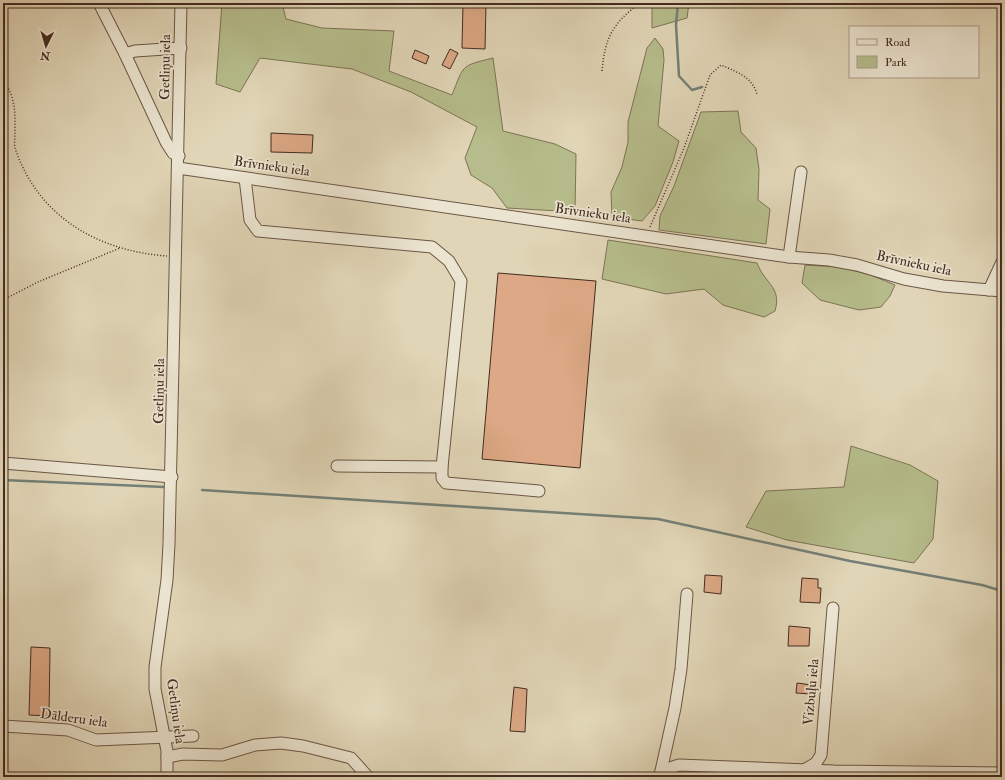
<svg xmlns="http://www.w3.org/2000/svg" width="1005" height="780" font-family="'IM FELL Double Pica',serif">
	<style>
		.green { fill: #b6bc8b; stroke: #7e7456 }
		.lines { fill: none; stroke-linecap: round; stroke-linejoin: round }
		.stream { stroke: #748077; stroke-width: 2.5 }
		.building { fill: #dca885; stroke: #452b21 }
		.minor-casing { stroke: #6c5646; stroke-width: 13 }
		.path { stroke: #452b21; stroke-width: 1.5; stroke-dasharray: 1 2; stroke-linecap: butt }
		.minor { stroke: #ebe4d0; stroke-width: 11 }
		.labels { text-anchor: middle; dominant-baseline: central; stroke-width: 3.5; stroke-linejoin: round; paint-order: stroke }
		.street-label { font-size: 14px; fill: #452b21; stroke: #ebe4d0 }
	</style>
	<rect width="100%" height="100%" fill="#e0d5b6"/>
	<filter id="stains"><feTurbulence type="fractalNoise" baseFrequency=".005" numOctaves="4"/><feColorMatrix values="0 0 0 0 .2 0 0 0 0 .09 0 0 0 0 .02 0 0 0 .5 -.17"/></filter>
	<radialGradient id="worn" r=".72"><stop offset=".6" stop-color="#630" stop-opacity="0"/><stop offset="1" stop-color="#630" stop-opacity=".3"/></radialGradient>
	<!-- green -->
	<g class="green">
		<path d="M222,3H282L286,19L322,28L394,31L389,71L452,95C464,65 460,66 493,58L503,131L555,144L576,154L575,212L507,208L492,188L471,175L465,158L477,127L411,92L352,69L260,58L240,92L216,84Z"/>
		<path d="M652,3H689L687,18L652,28Z"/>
		<path d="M655,38L663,49L664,60L658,126L679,141L673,162L655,206L642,221L612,217L611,192L622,167L628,142V122L647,48Z"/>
		<path d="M738,111L741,132L756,148L759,169L758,200L770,209L766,244L659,230L660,216L674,186L701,112Z"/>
		<path d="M608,240L757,263C765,284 782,287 775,311L764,317L723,305L704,289L666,294L602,279Z"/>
		<path d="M805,265L838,267L868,274L895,285L890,296L881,307L859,310L820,300L802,283Z"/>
		<path d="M851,446L910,465L938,481L933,539L914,563L787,540L746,527L766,491L844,487Z"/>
	</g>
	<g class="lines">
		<!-- stream -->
		<g class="stream">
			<path d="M678,3L676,25L679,76L692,90L702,87"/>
			<path d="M3,480L164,487"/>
			<path d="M202,490L658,519L850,561L982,585L1002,591"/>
		</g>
	</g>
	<!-- building -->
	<g class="building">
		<path d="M463,3H486L485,49L462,48Z"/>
		<path d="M450,49L458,53L450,69L442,65Z"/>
		<path d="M415,50L429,56L426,64L412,58Z"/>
		<path d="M271,133L313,135L312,153L271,152Z"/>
		<path d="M498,273L596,281L580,468L482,459Z"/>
		<path d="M705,575L722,576L721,594L704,592Z"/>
		<path d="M802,578L818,579V588H821L820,603L800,602Z"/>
		<path d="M789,626L810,628L809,646H788Z"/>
		<path d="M31,647L50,648L49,716L29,715Z"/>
		<path d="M797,683L812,685L811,694L796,693Z"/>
		<path d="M514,687L527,689L525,732L510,731Z"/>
	</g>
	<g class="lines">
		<!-- minor casing -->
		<g class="minor-casing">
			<g id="minor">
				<path d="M99,3L125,54L166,142L173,153L179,156"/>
				<path d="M125,54L135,51L181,48"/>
				<path d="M178,168L789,257L829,260L857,265L904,279L943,286L1002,291"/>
				<path d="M245,178L250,220L258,231L432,247L449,261L461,281L442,467L337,466"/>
				<path d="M789,257L801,172"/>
				<path d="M989,290L1002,262"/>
				<path d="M3,463L172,477"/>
				<path d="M442,467V478L446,483L539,491"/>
				<path d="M3,726L68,730L96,740L193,736"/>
				<path d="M167,757L183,754L222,755L255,745L281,743L303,746L351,758L368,777"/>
				<path d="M804,770L816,763L821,755L833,608"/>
				<path d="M661,771L675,708L681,669L687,594"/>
				<path d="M167,777V751L155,689V667L167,580L169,544L181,3"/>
				<path d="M661,777V771L679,765L834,771L1002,773"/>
			</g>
		</g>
		<!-- path -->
		<g class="path">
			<path d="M602,71C605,37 613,23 640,3"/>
			<path d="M7,86C16,101 15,117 15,133C15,138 14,144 15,148C38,217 98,251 167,256"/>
			<path d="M650,227L684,148L710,75L721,65C737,72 752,77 757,94"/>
			<path d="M3,300L38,282L120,248"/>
		</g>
		<!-- minor -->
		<use href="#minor" class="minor"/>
	</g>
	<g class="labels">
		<!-- street labels -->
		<g class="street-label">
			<text transform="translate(165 67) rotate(-89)">Getliņu iela</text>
			<text transform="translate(272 166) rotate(8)">Brīvnieku iela</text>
			<text transform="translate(593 213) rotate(8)">Brīvnieku iela</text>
			<text transform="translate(914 263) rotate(12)">Brīvnieku iela</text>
			<text transform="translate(159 391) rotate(-89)">Getliņu iela</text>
			<text transform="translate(811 692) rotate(-85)">Vizbuļu iela</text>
			<text transform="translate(176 711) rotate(82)">Getliņu iela</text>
			<text transform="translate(74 718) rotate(8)">Dālderu iela</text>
		</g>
	</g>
	<!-- margin -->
	<rect width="1005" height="780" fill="none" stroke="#e0d5b6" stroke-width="16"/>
	<rect x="4" y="4" width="997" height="772" fill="none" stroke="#452b21" stroke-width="2"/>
	<rect x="8" y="8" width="989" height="764" fill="none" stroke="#452b21"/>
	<!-- legend -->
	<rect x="849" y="26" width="130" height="52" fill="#ebe4d0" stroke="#a99a8a"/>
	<rect x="857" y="39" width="20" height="6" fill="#ebe4d0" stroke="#a99a8a"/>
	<text x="885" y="46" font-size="12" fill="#452b21">Road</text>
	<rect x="857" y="56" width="20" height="12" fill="#b6bc8b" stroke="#a99a8a"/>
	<text x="885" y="66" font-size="12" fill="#452b21">Park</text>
	<!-- north arrow -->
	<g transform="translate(46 46) rotate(185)" stroke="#ebe4d0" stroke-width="3" paint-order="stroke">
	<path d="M0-3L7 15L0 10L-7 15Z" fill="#452b21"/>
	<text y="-6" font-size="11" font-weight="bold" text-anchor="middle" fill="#452b21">N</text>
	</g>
	<rect width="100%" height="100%" filter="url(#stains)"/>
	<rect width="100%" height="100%" fill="url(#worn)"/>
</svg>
